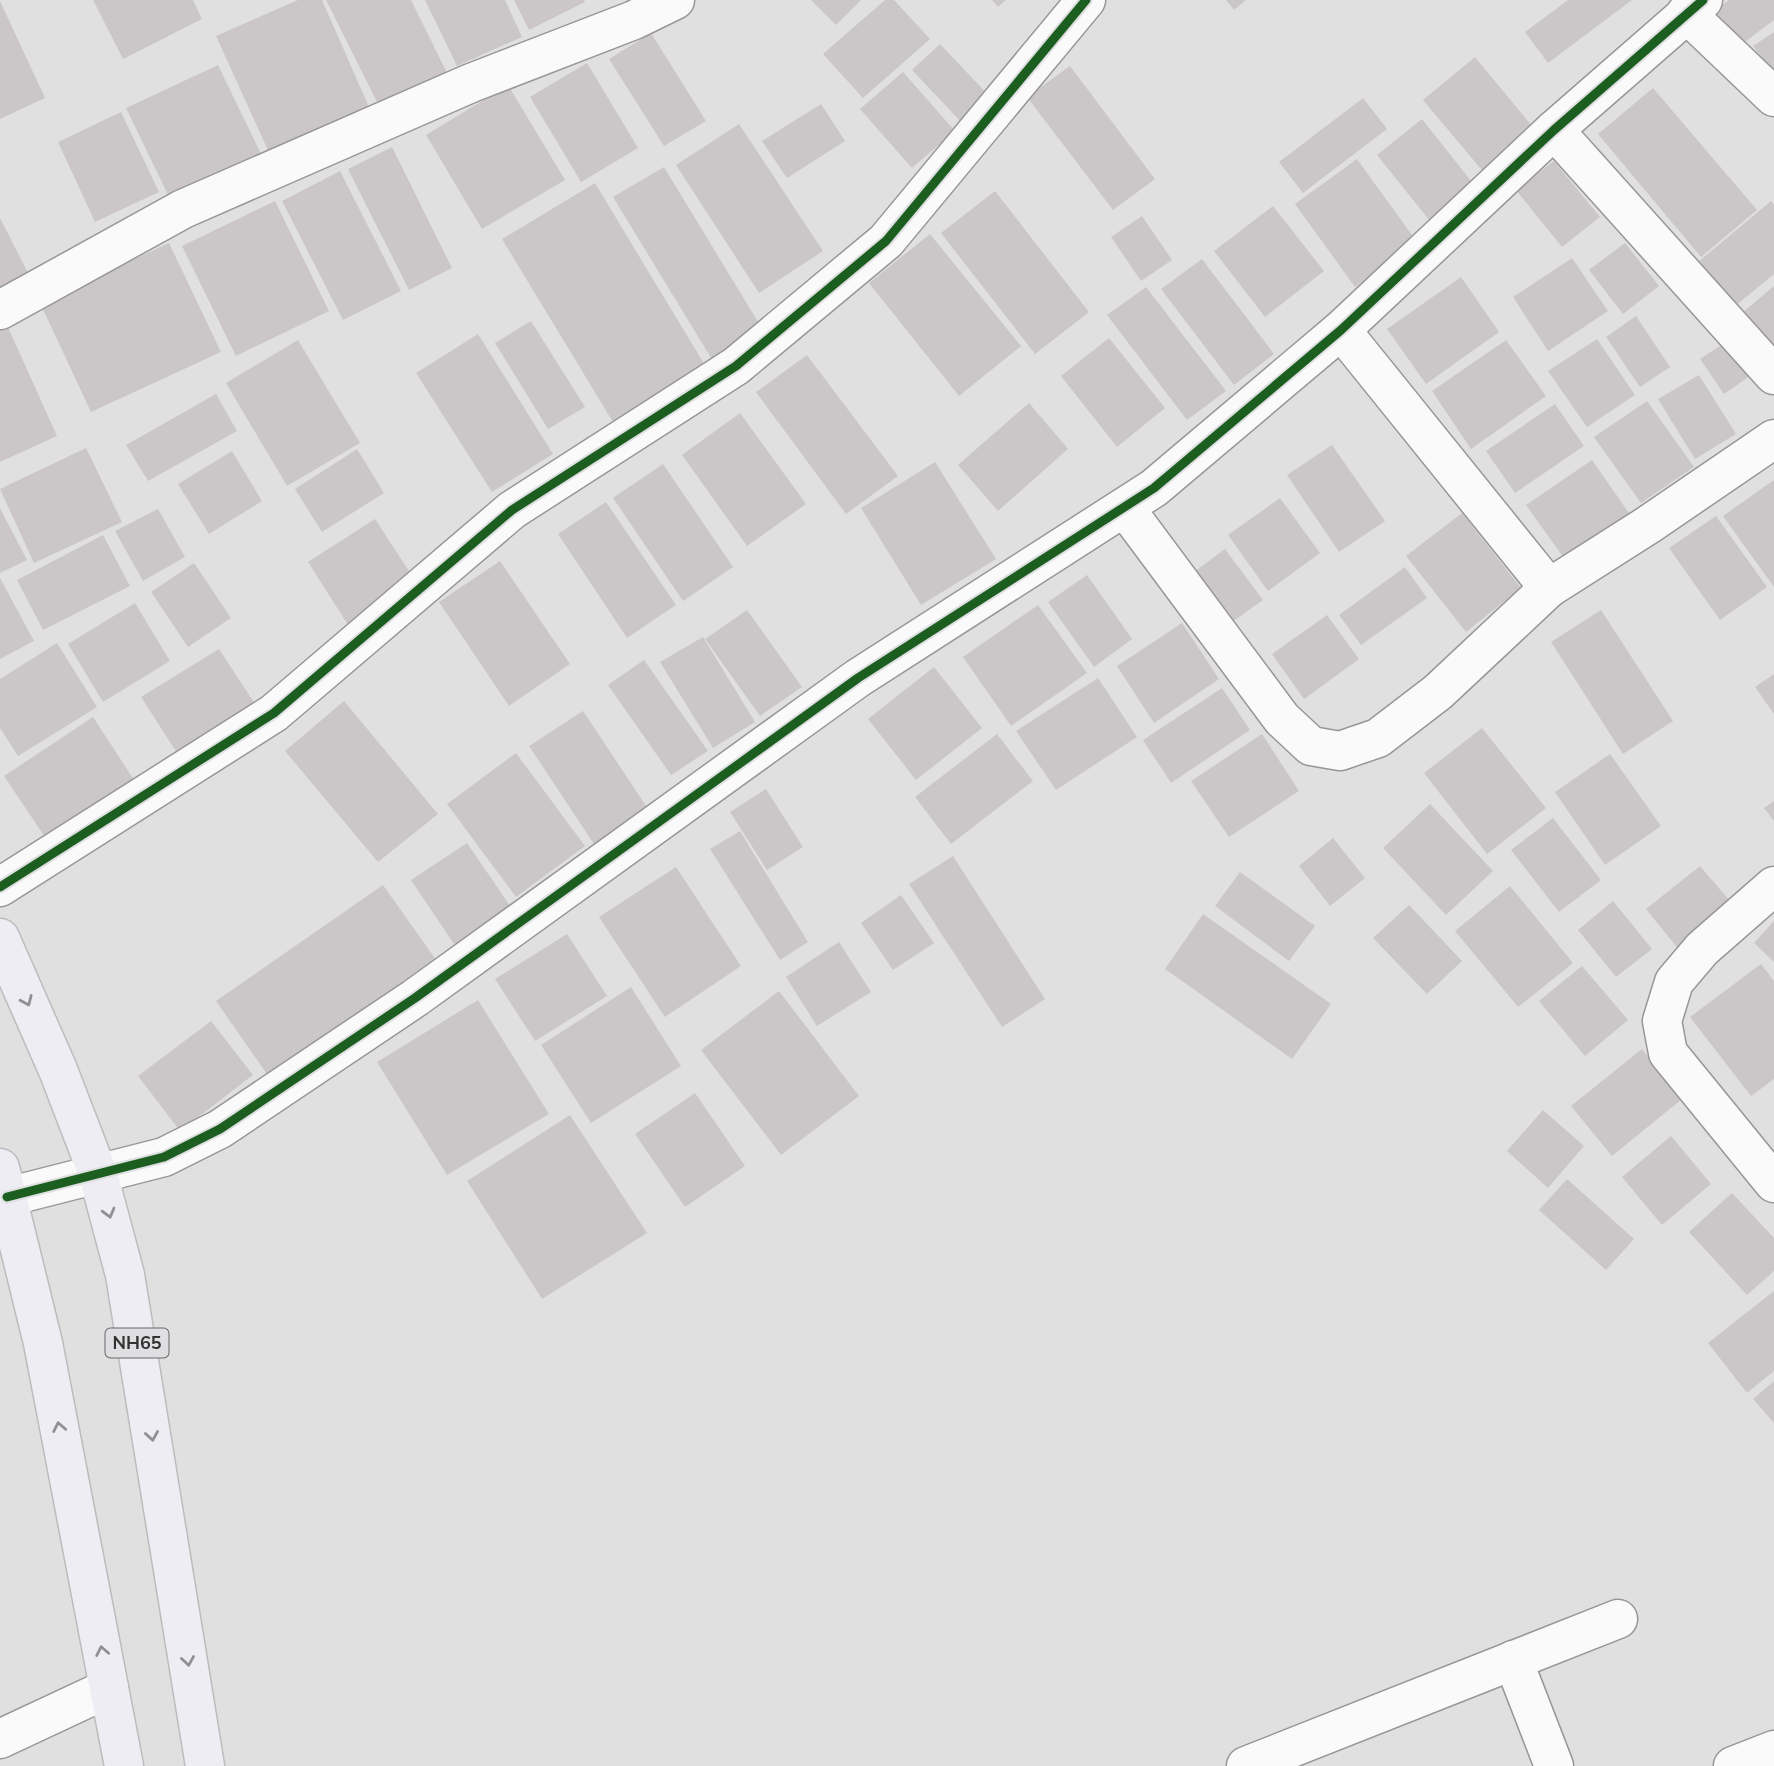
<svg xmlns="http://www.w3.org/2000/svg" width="1774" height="1766" font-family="'Nunito Sans',sans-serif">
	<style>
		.building { fill: #cbc7c9 }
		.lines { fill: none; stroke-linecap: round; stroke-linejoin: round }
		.minor-casing { stroke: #979798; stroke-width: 41 }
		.highway-casing { stroke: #bcbcbd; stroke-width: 41 }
		.minor { stroke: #fafafa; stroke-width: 38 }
		.highway { stroke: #eeedf3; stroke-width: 38 }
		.cycleway-casing { stroke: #dfdfe2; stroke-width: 13 }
		.cycleway { stroke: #1b5e20; stroke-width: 9 }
		.oneway { stroke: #909093 }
		.labels { text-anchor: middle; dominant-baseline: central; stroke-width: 7; stroke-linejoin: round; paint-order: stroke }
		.shield { fill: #dfdfe2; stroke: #666668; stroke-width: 2 }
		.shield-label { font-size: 18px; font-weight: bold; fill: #323233 }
	</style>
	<rect width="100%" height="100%" fill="#e0e0e1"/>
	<!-- building -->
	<g class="building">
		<path d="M93,0H193L202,19L123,59Z"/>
		<path d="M298,0H322L372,114L271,157L216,36Z"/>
		<path d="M326,0H411L450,79L382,112Z"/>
		<path d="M425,0H505L522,37L457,66Z"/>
		<path d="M514,0H584L585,2L529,30Z"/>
		<path d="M811,0H861L836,25Z"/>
		<path d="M885,0H894L930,39L863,98L823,54Z"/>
		<path d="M992,0H1006L998,7Z"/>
		<path d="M1226,0H1246L1234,10Z"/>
		<path d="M1568,0H1632L1548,63L1525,32Z"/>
		<path d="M1729,0H1774V20L1738,47L1712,13Z"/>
		<path d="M0,1L45,98L0,119Z"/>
		<path d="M1774,32V76L1753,46Z"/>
		<path d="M651,33L706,121L664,146L609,59Z"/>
		<path d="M940,44L991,98L963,124L912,70Z"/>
		<path d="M1475,57L1542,138L1491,181L1423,100Z"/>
		<path d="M587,63L638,148L581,182L530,97Z"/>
		<path d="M218,65L262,156L170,199L126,108Z"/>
		<path d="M1070,66L1155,179L1113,210L1027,97Z"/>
		<path d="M903,72L955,131L912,168L860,109Z"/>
		<path d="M508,85L565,180L482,229L426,135Z"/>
		<path d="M1653,88L1757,210L1701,257L1598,134Z"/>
		<path d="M1363,98L1387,129L1303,193L1279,162Z"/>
		<path d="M821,104L845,141L787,178L762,141Z"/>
		<path d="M121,112L159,192L95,222L58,142Z"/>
		<path d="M1422,119L1475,186L1430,221L1377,155Z"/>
		<path d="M739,124L823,251L759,293L676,165Z"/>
		<path d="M392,147L452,268L409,290L348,169Z"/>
		<path d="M1357,159L1417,242L1355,287L1295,204Z"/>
		<path d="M1554,161L1600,217L1562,247L1516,190Z"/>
		<path d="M664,167L766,335L716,366L613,197Z"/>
		<path d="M340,171L401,291L343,320L282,201Z"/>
		<path d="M595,183L709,372L616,427L502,239Z"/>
		<path d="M995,191L1089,312L1035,354L941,233Z"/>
		<path d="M275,201L329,311L236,356L182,246Z"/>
		<path d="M1771,201L1774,205V274L1734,307L1697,263Z"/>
		<path d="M1273,206L1324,271L1265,317L1214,251Z"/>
		<path d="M1142,216L1172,260L1141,281L1111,237Z"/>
		<path d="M0,218L32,281L0,297Z"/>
		<path d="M930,234L1021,346L959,396L869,283Z"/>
		<path d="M169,243L221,352L91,412L40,303Z"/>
		<path d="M1625,243L1659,286L1623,314L1589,270Z"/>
		<path d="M1572,258L1608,311L1548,351L1513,297Z"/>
		<path d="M1202,259L1274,354L1234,385L1161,289Z"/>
		<path d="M1461,277L1499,332L1426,384L1387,329Z"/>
		<path d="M1774,286V352L1742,313Z"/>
		<path d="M1146,287L1226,391L1187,420L1107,315Z"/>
		<path d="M1636,316L1670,367L1640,387L1606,337Z"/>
		<path d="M531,321L585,407L548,429L495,343Z"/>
		<path d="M7,325L57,436L0,462V329Z"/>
		<path d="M478,334L553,454L492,492L416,373Z"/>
		<path d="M1109,338L1165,408L1117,447L1061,376Z"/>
		<path d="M1597,339L1635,395L1587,427L1548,371Z"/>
		<path d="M1730,339L1753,374L1724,394L1700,359Z"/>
		<path d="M298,340L360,443L287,486L226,383Z"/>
		<path d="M1506,340L1546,396L1471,449L1432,391Z"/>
		<path d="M807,355L898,476L846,514L756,392Z"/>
		<path d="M1699,375L1736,434L1695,459L1658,399Z"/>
		<path d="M216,394L237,431L148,481L126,445Z"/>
		<path d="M1647,401L1694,467L1641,503L1594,437Z"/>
		<path d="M1029,403L1068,449L998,511L958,465Z"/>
		<path d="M1555,404L1584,446L1515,493L1486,451Z"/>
		<path d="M740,413L806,504L747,546L682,455Z"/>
		<path d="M1332,445L1385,521L1339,552L1287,475Z"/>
		<path d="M86,448L122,522L34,563L0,489Z"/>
		<path d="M357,449L384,493L322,532L295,489Z"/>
		<path d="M232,451L262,501L209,534L178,484Z"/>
		<path d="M1592,460L1629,513L1564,558L1526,505Z"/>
		<path d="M935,462L996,559L921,605L861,508Z"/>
		<path d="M663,464L733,567L683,601L613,498Z"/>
		<path d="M1774,480V587L1723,516Z"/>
		<path d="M1280,498L1320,553L1268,591L1228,535Z"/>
		<path d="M606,502L676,605L627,638L558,534Z"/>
		<path d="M0,508L27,560L0,573Z"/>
		<path d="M158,509L185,557L143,581L115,531Z"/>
		<path d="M1462,513L1521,588L1466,632L1406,556Z"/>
		<path d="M1716,516L1767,587L1720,620L1669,548Z"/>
		<path d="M375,519L418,585L350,628L308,562Z"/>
		<path d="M103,535L130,586L43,630L17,580Z"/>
		<path d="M1225,549L1263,600L1221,630L1183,580Z"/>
		<path d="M500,561L570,664L509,706L439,602Z"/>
		<path d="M194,563L231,618L188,647L151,592Z"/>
		<path d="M1405,567L1427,598L1361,645L1339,615Z"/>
		<path d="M1087,575L1132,639L1094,667L1048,602Z"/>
		<path d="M0,578L34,641L0,659Z"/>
		<path d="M135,603L170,661L103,702L68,644Z"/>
		<path d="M1038,605L1087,673L1011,726L963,657Z"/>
		<path d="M747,610L802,687L760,716L705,639Z"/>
		<path d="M1601,610L1673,721L1623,754L1551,642Z"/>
		<path d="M1327,615L1359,659L1304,699L1272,654Z"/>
		<path d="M1182,623L1219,679L1154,723L1117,666Z"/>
		<path d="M703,637L755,722L713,748L660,662Z"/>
		<path d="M57,643L97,707L18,756L0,728V679Z"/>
		<path d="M219,649L257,707L179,756L141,697Z"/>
		<path d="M644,660L708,751L671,775L608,685Z"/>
		<path d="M934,667L982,728L916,780L868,719Z"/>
		<path d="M1774,674V714L1755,687Z"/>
		<path d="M1098,678L1137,737L1056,790L1016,731Z"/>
		<path d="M1222,688L1250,730L1171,783L1143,740Z"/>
		<path d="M344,701L438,814L378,862L285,751Z"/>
		<path d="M583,711L650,812L596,847L529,746Z"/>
		<path d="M93,717L138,786L49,843L4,776Z"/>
		<path d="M1482,728L1546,808L1487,854L1424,773Z"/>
		<path d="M997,734L1033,781L951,844L915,797Z"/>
		<path d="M1262,734L1299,791L1229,837L1191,781Z"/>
		<path d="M516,753L585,846L516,897L447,804Z"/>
		<path d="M1610,754L1661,826L1605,865L1555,792Z"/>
		<path d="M766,789L803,847L767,870L730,812Z"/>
		<path d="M1774,801V821L1764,808Z"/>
		<path d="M1430,804L1493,871L1446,915L1383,848Z"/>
		<path d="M1553,818L1601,880L1559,912L1511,850Z"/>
		<path d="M740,831L808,942L780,960L710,849Z"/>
		<path d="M1333,838L1365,878L1330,906L1299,866Z"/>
		<path d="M467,843L513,910L456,947L411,880Z"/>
		<path d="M953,856L1045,999L1002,1027L909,884Z"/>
		<path d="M1700,866L1735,907L1680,951L1646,909Z"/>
		<path d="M676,867L741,966L665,1017L599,917Z"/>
		<path d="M1240,872L1315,926L1289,961L1215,906Z"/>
		<path d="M383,885L439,964L271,1080L216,1001Z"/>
		<path d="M1510,886L1573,963L1518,1007L1455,931Z"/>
		<path d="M901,895L934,943L893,970L861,923Z"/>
		<path d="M1613,901L1652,949L1616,977L1578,930Z"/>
		<path d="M1409,905L1462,961L1427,994L1373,938Z"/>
		<path d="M1203,914L1331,1004L1292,1059L1165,969Z"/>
		<path d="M1774,921V962L1754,943Z"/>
		<path d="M567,934L607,996L535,1041L495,979Z"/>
		<path d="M839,942L871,992L817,1026L786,977Z"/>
		<path d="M1761,964L1774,981V1079L1751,1096L1690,1017Z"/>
		<path d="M1582,966L1628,1020L1585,1056L1539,1001Z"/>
		<path d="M631,987L681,1066L591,1123L541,1045Z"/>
		<path d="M779,991L859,1096L781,1155L701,1050Z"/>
		<path d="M478,1000L549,1114L447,1175L377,1062Z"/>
		<path d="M211,1021L253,1075L180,1131L138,1076Z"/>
		<path d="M1642,1049L1682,1099L1612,1156L1571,1106Z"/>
		<path d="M695,1093L745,1166L685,1207L635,1134Z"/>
		<path d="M1543,1110L1584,1146L1548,1188L1507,1151Z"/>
		<path d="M570,1115L647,1233L542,1299L467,1181Z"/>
		<path d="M1671,1136L1711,1184L1662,1225L1622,1177Z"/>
		<path d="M1567,1179L1634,1239L1606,1270L1539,1210Z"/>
		<path d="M1732,1193L1774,1238V1271L1747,1295L1689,1232Z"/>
		<path d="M1774,1291V1371L1747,1393L1708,1343Z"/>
		<path d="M1774,1381V1423L1753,1399Z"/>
	</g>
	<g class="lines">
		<!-- minor casing -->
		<g class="minor-casing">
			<g id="minor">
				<path d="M1686,13L1774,97"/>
				<path d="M1554,130L1774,375"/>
				<path d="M0,310L183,209L471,83L634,20L675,0"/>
				<path d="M1341,330L1549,588"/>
				<path d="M1125,508L1282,719L1311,746L1340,751L1378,738L1438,692L1549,588L1648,525L1774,439"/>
				<path d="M1774,886L1702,949L1674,982L1662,1021L1668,1053L1774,1183"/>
				<path d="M0,887L274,713L512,510L736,366L886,241L1086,0"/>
				<path d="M7,1197L164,1157L220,1129L415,998L858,678L1154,488L1341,330L1554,130L1703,0"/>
				<path d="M1513,1660L1554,1766"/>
				<path d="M0,1739L109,1688"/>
				<path d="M1246,1766L1618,1619"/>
				<path d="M1733,1766L1774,1750"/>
			</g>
		</g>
		<!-- highway casing -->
		<g class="highway-casing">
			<g id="highway">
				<path d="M0,938L58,1070L98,1174L125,1275L205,1766"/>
				<path d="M0,1168L43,1343L124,1766"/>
			</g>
		</g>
		<!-- minor -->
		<use href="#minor" class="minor"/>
		<!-- highway -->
		<use href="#highway" class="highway"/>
		<!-- cycleway casing -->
		<g class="cycleway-casing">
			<g id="cycleway">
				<path d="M0,887L274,713L512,510L736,366L886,241L1086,0"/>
				<path d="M7,1197L164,1157L220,1129L415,998L858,678L1154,488L1341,330L1554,130L1703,0"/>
			</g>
		</g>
		<!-- cycleway -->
		<use href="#cycleway" class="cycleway"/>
	</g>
	<!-- one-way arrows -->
	<defs><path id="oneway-chevron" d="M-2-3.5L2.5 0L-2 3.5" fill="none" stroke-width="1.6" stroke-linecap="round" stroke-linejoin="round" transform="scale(1.75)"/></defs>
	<g class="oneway">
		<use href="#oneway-chevron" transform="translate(27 1001) rotate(66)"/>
		<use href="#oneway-chevron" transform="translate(109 1213) rotate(75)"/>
		<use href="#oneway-chevron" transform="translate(59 1427) rotate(-101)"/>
		<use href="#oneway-chevron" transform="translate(152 1436) rotate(81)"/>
		<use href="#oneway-chevron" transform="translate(102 1651) rotate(-101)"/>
		<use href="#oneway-chevron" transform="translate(188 1661) rotate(81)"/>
	</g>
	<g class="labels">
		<!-- shield labels -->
		<rect class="shield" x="105.5" y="1328.5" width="63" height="29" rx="5"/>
		<g class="shield-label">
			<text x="137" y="1343">NH65</text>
		</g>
	</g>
</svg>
